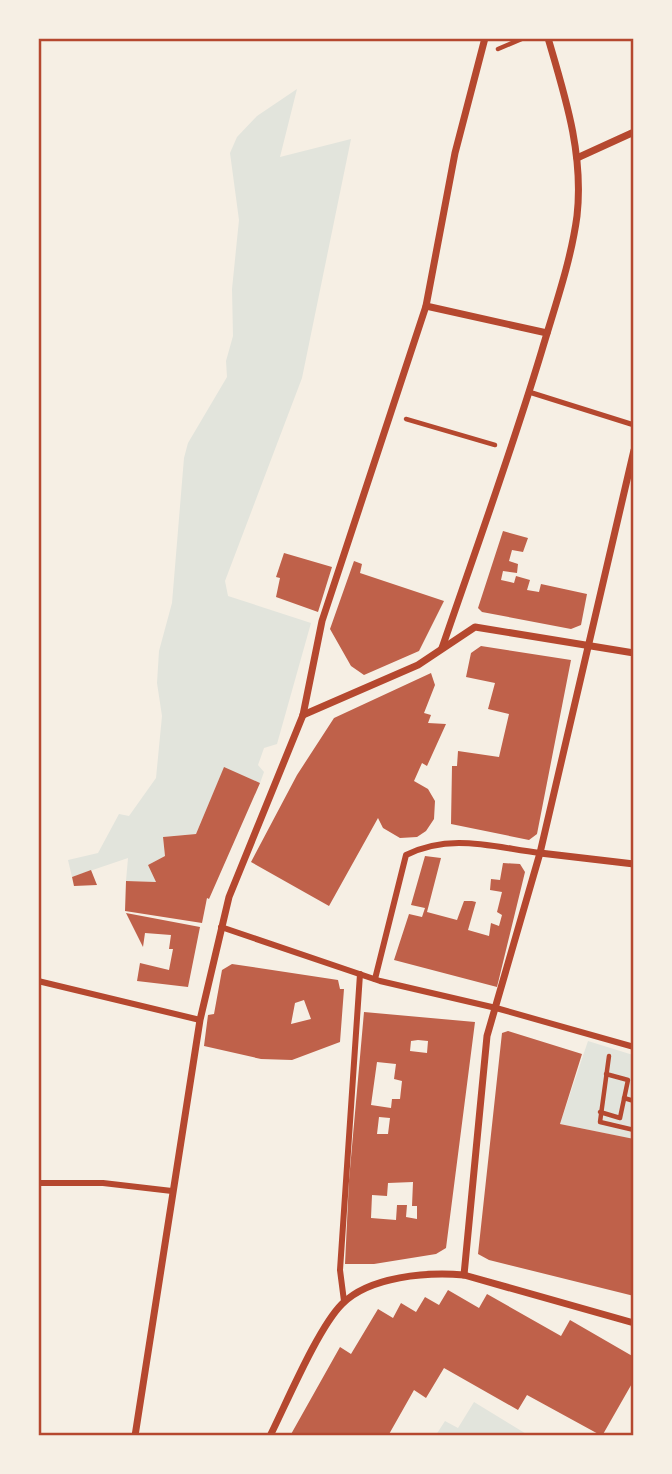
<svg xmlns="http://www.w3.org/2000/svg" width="672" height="1474" font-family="Karla,sans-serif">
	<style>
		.green { fill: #e2e4dc }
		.building { fill: #bf614a; fill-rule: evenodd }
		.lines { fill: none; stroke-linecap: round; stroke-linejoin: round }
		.path { stroke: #b5482f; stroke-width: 4.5 }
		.service { stroke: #b5482f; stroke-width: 5 }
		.pedestrian { stroke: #b5482f; stroke-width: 6 }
		.minor { stroke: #b5482f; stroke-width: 7 }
		.neatline { fill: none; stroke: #b5482f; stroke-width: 2.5 }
	</style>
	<rect width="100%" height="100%" fill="#f6efe4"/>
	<!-- green -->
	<g class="green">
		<path d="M297,89L280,157L351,139L302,378L225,581L228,596L311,623L277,744L264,748L258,765L264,772L260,783L224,768L196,834L163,837L165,856L148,865L156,882L126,881L128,858L72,877L68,860L98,853L119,814L129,816L156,778L162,716L157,683L159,651L172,603L184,458L188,443L227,377L226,361L233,336L232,289L239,220L230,153L237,137L257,116Z"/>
		<path d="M588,1041L633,1055V1139L560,1124Z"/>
		<path d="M474,1402L528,1435H436L445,1421L458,1428Z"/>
	</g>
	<!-- building -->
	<g class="building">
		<path d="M503,531L528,538L523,552L512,550L509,561L518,564L517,573L503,571L501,580L514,583L516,576L530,580L527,590L539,592L541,584L587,594L581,625L571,629L482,612L478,608Z"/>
		<path d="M284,553L332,567L318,612L276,597L280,578L276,577Z"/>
		<path d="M354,561L362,564L360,573L444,601L419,651L364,675L351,666L330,629Z"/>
		<path d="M481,646L571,660L537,834L529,840L451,824L452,766H457L458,751L499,757L509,714L488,709L495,683L466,677L471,653Z"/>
		<path d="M431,673L435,685L424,713L431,715L428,723L446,724L427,766L422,763L414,781L428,789L435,801L434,819L426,831L417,837L400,838L383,828L378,818L329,906L251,862L297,775L334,718Z"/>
		<path d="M224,767L260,783L209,899L207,898L202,923L125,911L126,881L156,882L148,865L165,856L163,837L196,834Z"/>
		<path d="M425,856L441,858L427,912L457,920L464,901H472L476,902L468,930L489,936L491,923L499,926L502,915L497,912L502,892L490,890L491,879L500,880L503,863L520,864L525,872L497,987L394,960L409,914L422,917L425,908L411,905Z"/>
		<path d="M91,870L97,885L74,886L72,877Z"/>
		<path d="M126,913L200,927L188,987L137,981L140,963L169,970L173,949H169L171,935L145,933L143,947Z"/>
		<path d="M232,964L338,980L340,989H344L340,1042L292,1060L261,1059L204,1046L208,1015L214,1014L222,970ZM304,1000L311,1019L291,1024L295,1003Z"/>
		<path d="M364,1012L475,1022L446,1248L436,1254L374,1264H345L349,1180ZM418,1040L428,1041L427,1053L410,1051L411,1041ZM377,1062L396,1064L394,1079L402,1081L400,1099H392L391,1108L371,1105ZM379,1117L390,1118L388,1134H377ZM413,1182L412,1206H417V1219L406,1217L407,1205H397L396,1220L371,1218L372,1195L387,1196L388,1183Z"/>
		<path d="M508,1031L582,1054L560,1124L634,1139V1296L489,1260L478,1254L502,1033Z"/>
		<path d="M448,1290L479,1308L487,1294L561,1336L570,1320L634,1357V1380L602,1436L527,1395L518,1410L444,1368L426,1398L414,1390L388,1436H290L340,1347L351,1354L378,1309L393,1318L401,1303L416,1312L425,1297L439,1305Z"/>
	</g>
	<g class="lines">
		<!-- path -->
		<g class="path">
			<path d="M498,49L524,38"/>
			<path d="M406,419L495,445"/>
			<path d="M609,1056L600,1122L634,1130"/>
			<path d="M624,1098L634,1101"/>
			<path d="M600,1112L620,1118L628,1080L606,1074"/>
		</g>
		<!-- service -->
		<path class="service" d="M529,392L634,425"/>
		<!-- pedestrian -->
		<g class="pedestrian">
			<path d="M221,927L380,981L496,1008L634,1047"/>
			<path d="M375,979L406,855C451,833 492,847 540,853"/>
			<path d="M38,981L200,1020"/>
			<path d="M38,1183H103L172,1191"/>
			<path d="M344,1301L340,1270L360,974"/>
		</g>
		<!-- minor -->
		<g class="minor">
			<path d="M577,158L634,132"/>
			<path d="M426,306L547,333"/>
			<path d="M442,648C476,549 512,450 542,350C555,306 571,261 577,216C584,154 565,96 548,38"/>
			<path d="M303,715L418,665L475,627L634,653"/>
			<path d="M540,853L634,864"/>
			<path d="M464,1275L487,1036L540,853L634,450"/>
			<path d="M135,1436L200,1020L229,897L303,715L322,621L426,306L455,153L485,38"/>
			<path d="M270,1436C287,1402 318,1328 342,1304C370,1276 427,1272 464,1275L634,1323"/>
		</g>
	</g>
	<!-- border -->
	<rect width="672" height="1474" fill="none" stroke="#f6efe4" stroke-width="80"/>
	<rect x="40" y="40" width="592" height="1394" class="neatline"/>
</svg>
